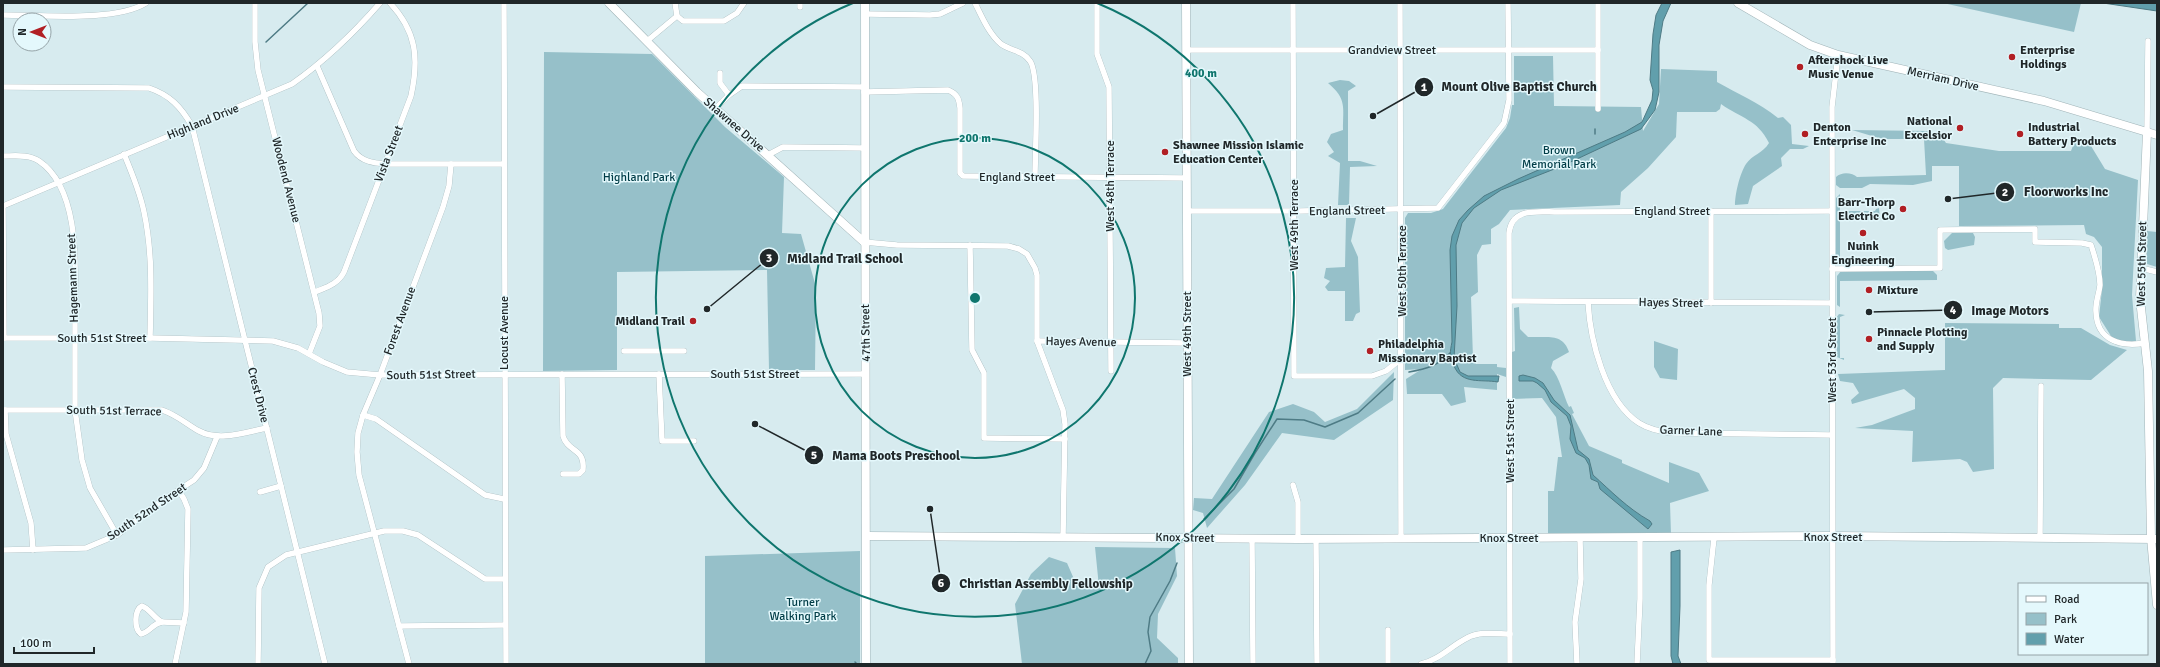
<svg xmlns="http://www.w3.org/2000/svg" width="2160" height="667" font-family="Signika,sans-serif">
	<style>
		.green { fill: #96c0c9 }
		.water { fill: #619fac; stroke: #4e7b85 }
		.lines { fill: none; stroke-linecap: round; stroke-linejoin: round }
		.stream { stroke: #4e7b85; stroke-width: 1.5 }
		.street-casing { stroke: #a1b4b8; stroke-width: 6 }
		.secondary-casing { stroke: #a1b4b8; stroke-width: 9 }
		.street { stroke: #fff; stroke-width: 5.5 }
		.secondary { stroke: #fff; stroke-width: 8 }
		.ring { fill: none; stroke: #0f766e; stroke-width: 2 }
		.poi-dot { fill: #b11f24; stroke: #e4f8fc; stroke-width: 1.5 }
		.labels { text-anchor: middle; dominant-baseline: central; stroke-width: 3; stroke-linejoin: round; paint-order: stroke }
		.street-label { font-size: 12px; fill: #202729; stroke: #e4f8fc }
		.poi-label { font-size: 12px; font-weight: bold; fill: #202729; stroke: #e4f8fc; text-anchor: start }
		.park-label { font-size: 12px; fill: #003d47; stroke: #e4f8fc }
		.centre { fill: #0f766e; stroke: #e4f8fc; stroke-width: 2 }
		.ring-label { font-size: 12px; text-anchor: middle; font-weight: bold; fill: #0f766e; stroke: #e4f8fc; stroke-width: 3; stroke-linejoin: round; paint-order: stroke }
		.leader { fill: none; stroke: #202729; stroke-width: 1.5 }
		.callout-dot { fill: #202729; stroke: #e4f8fc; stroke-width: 1.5 }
		.mark-label { font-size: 12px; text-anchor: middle; font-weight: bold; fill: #fff }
		.callout-label { font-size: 13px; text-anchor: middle; font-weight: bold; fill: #202729; stroke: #e4f8fc; stroke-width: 3; stroke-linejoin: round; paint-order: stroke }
	</style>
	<rect width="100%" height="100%" fill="#d7ebef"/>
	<!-- green -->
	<g class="green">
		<path d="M1943,3H2081L2074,32Z"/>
		<path d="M544,52L652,54L725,127L784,177L782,233L801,234L816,287L815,370H769L767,270L617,272V370L543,371Z"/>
		<path d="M1514,56H1553L1554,106L1641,107L1643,131L1659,104L1661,69L1717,71V82C1738,94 1758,102 1778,118L1783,117L1791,125L1792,144L1809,146L1803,149H1790L1781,158L1782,166L1753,186L1748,204L1735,205C1735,194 1740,173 1746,164C1752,155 1763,153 1769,143C1757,119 1742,119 1721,104L1720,109L1716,112H1677L1676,137L1648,168L1621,192L1620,205L1510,210L1499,224L1491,229V244L1482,245L1477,255L1478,292L1471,297L1473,359L1476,364H1497V367L1506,368V377L1497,374V390L1464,387L1466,402L1451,406L1442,394H1407L1406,379L1422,369L1405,370V218L1408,213H1431L1443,209L1506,128L1510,118L1512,105H1514Z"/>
		<path d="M1340,80L1349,81L1356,86L1348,91V161H1360L1377,166L1350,167L1349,205H1338L1340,163L1328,156L1334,152L1327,142L1331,134L1343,130C1343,107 1347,99 1328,83Z"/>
		<path d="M1852,130L1928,131L1940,134L1946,143L1999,151H2071L2076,138L2091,146L2105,169L2138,180L2132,295L2136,341L2129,343L2118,341L2111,336L2099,317L2102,289V247L2094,237L2086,234L2084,225L1959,226V166H1932V181L1913,185L1870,184L1862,188H1840L1836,185V177C1842,171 1853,173 1857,177L1926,175L1924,139H1882Z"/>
		<path d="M1840,194V211H1875L1876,209L1879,208L1880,220H1840V260H1844L1843,264H1839L1836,261V198Z"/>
		<path d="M1346,218H1356L1351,241L1358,257L1360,312L1356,314L1353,321H1345V291H1328L1325,287L1330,281L1324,278L1326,268L1345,267Z"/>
		<path d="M2147,231L2157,232V267L2147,264Z"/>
		<path d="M1952,233H1973L1975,237L1974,245L1948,250L1945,248L1944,241Z"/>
		<path d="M1841,271H1933L1937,275V280L1840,281V307L1837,305V276Z"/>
		<path d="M1519,307L1520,329L1528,337C1545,338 1563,332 1569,352L1553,361L1551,368C1560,377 1563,395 1569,407L1571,406L1574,413L1572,414L1589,446L1622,460V463L1669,483V462L1699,473L1709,491L1670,503L1671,535H1548V491H1554L1558,457H1562L1556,417L1542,398L1512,399V352L1515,351L1514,308Z"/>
		<path d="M1839,314L1845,315L1840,317V358H1844V360L1837,357L1836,318Z"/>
		<path d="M1945,323L2059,324V328H2081L2110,345L2127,350L2091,380L2003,378L1993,388L1994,469L1973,472L1967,462L1960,459L1912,462L1913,431L1855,428L1872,425L1915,409V398L1904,389L1852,404L1851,400L1859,393L1853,383L1840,381L1838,374L1945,370Z"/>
		<path d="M1654,341L1678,349L1677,380L1660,378L1654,367Z"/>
		<path d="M1394,372L1393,400L1334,440L1282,433L1245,485L1207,528L1203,513L1193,510L1194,498L1212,499L1269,412L1293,404L1314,412L1325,422L1357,409Z"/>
		<path d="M1095,547L1175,548L1177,576L1158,614L1157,638L1178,658V664H1022L1015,604L1031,574L1049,557L1067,563L1077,586L1099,587Z"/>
		<path d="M860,551V664H705V556Z"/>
	</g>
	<!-- water -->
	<g class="water">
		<path d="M1662,3H1671L1663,21L1659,45V92L1655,110L1641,129L1562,166L1501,190L1474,208L1462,223L1456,245L1457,306L1454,358L1460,372L1468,376H1499L1498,382C1481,379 1462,385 1454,366C1449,357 1450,352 1452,342L1450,250L1452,236L1459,220L1468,210L1484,196L1518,179L1625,132L1642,122L1652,100L1653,90L1650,80L1653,34L1656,15Z"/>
		<path d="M2103,3H2157V11Z"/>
		<path d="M1523,375L1535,378L1543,383L1554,400L1570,415L1578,450L1589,459L1593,475C1611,491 1627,508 1650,521L1652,524L1648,529L1600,489L1598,482L1591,479L1589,465L1585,458L1576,453L1570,439L1571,426L1567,416L1551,402L1545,390L1537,383L1533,381H1519V376Z"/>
		<path d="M1680,550V606L1678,656L1681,664H1673L1671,656V552Z"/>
	</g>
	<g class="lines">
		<!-- stream -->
		<g class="stream">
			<path d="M266,42L308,3"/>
			<path d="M1595,129V134"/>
			<path d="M1409,372C1426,369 1438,366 1450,353"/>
			<path d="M1204,519L1234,489L1255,453L1277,419L1304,420L1325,427L1358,413L1395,379"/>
			<path d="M855,662L857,664"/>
			<path d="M1145,664L1151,651L1148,632L1150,617L1170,581L1177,563"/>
		</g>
		<!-- street casing -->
		<g class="street-casing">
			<g id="street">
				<path d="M255,3V42L258,70L319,313L320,326L309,354"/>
				<path d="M504,3L506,664"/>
				<path d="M675,3L677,16"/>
				<path d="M800,3V7"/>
				<path d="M975,3C982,17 989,34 1001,44C1011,51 1022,50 1030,61C1040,75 1035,155 1035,176"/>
				<path d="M1097,3V54L1109,87L1111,371"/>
				<path d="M1293,3L1294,376H1372L1386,371L1401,359"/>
				<path d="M1400,3L1401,539"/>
				<path d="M1598,3V109"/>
				<path d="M865,14L930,15L940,14L963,3"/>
				<path d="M3,15C40,15 116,22 146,3"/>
				<path d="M647,41L677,16L683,21H724L737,13L744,3"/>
				<path d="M1186,50H1598"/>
				<path d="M317,66L354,151C362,162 374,163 386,164H504"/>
				<path d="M720,73V83L729,95"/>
				<path d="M3,87L149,88C170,95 181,107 192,126L325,664"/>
				<path d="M864,92L948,90C957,94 959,98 960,108V173L963,176L1187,178"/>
				<path d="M715,109L729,95L742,86L864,87"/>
				<path d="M2147,132L2148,41"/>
				<path d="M124,154C132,173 140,192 144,212C153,254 151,296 150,338"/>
				<path d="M768,155L783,147L864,148"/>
				<path d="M3,156C14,156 29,154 39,161C82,190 75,273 75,319C75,349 75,380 75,410L82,460L90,488L117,535"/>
				<path d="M3,206L292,84C326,60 353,34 380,3"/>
				<path d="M3,206L4,338"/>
				<path d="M1186,211H1300L1438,208L1504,123L1509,100L1508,3"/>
				<path d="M1711,211V303"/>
				<path d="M864,242L897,245L1008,246L1019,249L1027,254L1035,268L1037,275V341L1063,410L1065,424L1063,538"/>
				<path d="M970,245L972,350L984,373V438L1065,439"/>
				<path d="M2141,268L2157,272"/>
				<path d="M1832,269L1940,268V230L2035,229V242L2082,243L2091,245C2095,257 2100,272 2100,285C2099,294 2095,303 2096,312C2097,341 2121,347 2145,343"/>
				<path d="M315,292C327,287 338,284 344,272L411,96C419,59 417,32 390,3"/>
				<path d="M1510,301L1832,303"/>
				<path d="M1588,302C1590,340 1605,401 1639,423C1650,430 1662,432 1674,433L1831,435"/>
				<path d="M3,338H150L273,341L298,348L323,362L347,372L380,375L866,374"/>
				<path d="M1037,341L1187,343"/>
				<path d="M624,351H684"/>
				<path d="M562,374L563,436C568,453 585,447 583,470L579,474H563"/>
				<path d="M659,374L662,441H694"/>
				<path d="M3,410H162C177,415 186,424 199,431C219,442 246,432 267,428"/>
				<path d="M5,410L6,434L31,523L33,550"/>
				<path d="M363,415L376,419L485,495L504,499"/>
				<path d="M1293,485L1298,502V539"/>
				<path d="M260,492L281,486"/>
				<path d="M1714,538L1709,585V660H1833"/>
				<path d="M2040,538L2041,386"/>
				<path d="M1252,539L1253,664"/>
				<path d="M1316,539L1317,664"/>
				<path d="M3,550L86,548L117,535L160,502L194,480L204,468L217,437"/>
				<path d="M142,606C150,609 154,618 162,622C152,624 150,632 141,634C134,629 134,610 142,606Z"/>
				<path d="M162,622L184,623"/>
				<path d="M399,626L505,625"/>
				<path d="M175,664L186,612L188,509L184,499L179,491"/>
				<path d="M258,664L259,588L268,567L286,555L384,531H403L418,535L485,579H505"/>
				<path d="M409,664L359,475L357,452L358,433L363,415L380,375L443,207L449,186L451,164"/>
				<path d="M1388,664V630"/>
				<path d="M1421,664C1439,660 1451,646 1467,638C1480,631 1497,634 1510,634"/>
				<path d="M1510,664L1509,233C1512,207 1537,212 1558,212L1831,211"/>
				<path d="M1577,664L1575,622L1581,579L1580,538"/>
				<path d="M1637,664L1640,599V538"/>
				<path d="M1833,664L1832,107L1838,55"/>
			</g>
		</g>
		<!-- secondary casing -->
		<g class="secondary-casing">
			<g id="secondary">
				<path d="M609,3L697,92L864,242"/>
				<path d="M865,3L866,664"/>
				<path d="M1186,3L1189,664"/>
				<path d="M1738,3L1810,45L1838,55L2044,101L2157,135"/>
				<path d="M2147,132L2140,299L2148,371L2151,538L2157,605"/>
				<path d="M867,536L1298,539L1832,536L2157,539"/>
			</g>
		</g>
		<!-- street -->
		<use href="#street" class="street"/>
		<!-- secondary -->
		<use href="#secondary" class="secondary"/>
	</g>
	<!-- distance rings -->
	<g class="ring">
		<circle cx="975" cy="298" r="160"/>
		<path d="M1097 3A319 319 0 1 1 853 3"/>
	</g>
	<!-- markers -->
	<g class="poi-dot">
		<circle cx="2012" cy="57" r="4"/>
		<circle cx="1800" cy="67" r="4"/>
		<circle cx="1960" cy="128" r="4"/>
		<circle cx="1805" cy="134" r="4"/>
		<circle cx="2020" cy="134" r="4"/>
		<circle cx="1165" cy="152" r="4"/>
		<circle cx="1903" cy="209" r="4"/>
		<circle cx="1863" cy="233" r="4"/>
		<circle cx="1869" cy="290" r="4"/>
		<circle cx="693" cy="321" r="4"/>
		<circle cx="1869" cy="339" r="4"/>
		<circle cx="1370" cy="351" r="4"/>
	</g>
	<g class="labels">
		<!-- street labels -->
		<g class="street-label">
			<text x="1392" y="50">Grandview Street</text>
			<text transform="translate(1943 79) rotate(13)">Merriam Drive</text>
			<text transform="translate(203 122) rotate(-22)">Highland Drive</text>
			<text transform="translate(734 125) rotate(41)">Shawnee Drive</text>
			<text transform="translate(389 154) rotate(-69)">Vista Street</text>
			<text x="1017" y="177">England Street</text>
			<text transform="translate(286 180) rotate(76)">Woodend Avenue</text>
			<text transform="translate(1110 186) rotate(-90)">West 48th Terrace</text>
			<text transform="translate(1347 211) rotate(-1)">England Street</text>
			<text x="1672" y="211">England Street</text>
			<text transform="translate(1294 225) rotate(-90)">West 49th Terrace</text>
			<text transform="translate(2142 264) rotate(-89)">West 55th Street</text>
			<text transform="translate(1402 271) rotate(-90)">West 50th Terrace</text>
			<text transform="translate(73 278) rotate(-92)">Hagemann Street</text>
			<text transform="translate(1671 303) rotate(1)">Hayes Street</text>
			<text transform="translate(400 321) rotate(-70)">Forest Avenue</text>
			<text transform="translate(504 333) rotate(-90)">Locust Avenue</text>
			<text transform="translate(866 333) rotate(-91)">47th Street</text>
			<text transform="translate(1187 334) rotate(-90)">West 49th Street</text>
			<text x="102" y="338">South 51st Street</text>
			<text transform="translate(1081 342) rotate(1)">Hayes Avenue</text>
			<text transform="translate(1832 360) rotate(-90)">West 53rd Street</text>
			<text x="755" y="374">South 51st Street</text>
			<text transform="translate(431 375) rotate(-1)">South 51st Street</text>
			<text transform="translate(258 395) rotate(76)">Crest Drive</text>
			<text transform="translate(114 411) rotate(1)">South 51st Terrace</text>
			<text transform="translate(1691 431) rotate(2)">Garner Lane</text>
			<text transform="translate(1510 441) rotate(-90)">West 51st Street</text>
			<text transform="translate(147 512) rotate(-34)">South 52nd Street</text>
			<text x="1833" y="537">Knox Street</text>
			<text transform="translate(1185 538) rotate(1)">Knox Street</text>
			<text x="1509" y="538">Knox Street</text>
		</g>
		<!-- poi labels -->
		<g class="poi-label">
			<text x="2020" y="50">Enterprise<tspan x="2020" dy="14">Holdings</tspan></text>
			<text x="1808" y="60">Aftershock Live<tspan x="1808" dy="14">Music Venue</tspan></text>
			<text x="1952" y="121" text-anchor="end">National<tspan x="1952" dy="14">Excelsior</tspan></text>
			<text x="1813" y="127">Denton<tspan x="1813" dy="14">Enterprise Inc</tspan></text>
			<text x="2028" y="127">Industrial<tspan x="2028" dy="14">Battery Products</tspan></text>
			<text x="1173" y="145">Shawnee Mission Islamic<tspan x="1173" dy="14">Education Center</tspan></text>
			<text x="1895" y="202" text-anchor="end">Barr-Thorp<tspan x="1895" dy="14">Electric Co</tspan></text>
			<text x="1863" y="246" text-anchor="middle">Nuink<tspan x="1863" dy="14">Engineering</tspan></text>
			<text x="1877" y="290">Mixture</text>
			<text x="685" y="321" text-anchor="end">Midland Trail</text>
			<text x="1877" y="332">Pinnacle Plotting<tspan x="1877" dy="14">and Supply</tspan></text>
			<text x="1378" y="344">Philadelphia<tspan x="1378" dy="14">Missionary Baptist</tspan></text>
		</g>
		<!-- park labels -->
		<g class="park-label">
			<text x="1559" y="150">Brown<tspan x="1559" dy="14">Memorial Park</tspan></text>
			<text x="639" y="177">Highland Park</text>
			<text x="803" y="602">Turner<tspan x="803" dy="14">Walking Park</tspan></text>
		</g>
	</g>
	<circle cx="975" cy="298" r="6" class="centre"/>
	<g class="ring-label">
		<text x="1201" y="77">400 m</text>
		<text x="975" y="142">200 m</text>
	</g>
	<!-- callouts -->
	<path class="leader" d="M1373 116L1424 87M1948 199L2005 192M707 309L769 258M1869 312L1953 310M755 424L814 455M930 509L941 583"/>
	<g class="callout-dot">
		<circle cx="1373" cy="116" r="4"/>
		<circle cx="1948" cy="199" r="4"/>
		<circle cx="707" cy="309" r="4"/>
		<circle cx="1869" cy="312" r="4"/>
		<circle cx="755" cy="424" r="4"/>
		<circle cx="930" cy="509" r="4"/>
		<circle cx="1424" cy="87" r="10"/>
		<circle cx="2005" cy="192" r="10"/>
		<circle cx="769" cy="258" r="10"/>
		<circle cx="1953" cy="310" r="10"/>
		<circle cx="814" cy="455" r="10"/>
		<circle cx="941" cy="583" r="10"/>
	</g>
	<g class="mark-label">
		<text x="1424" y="91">1</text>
		<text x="2005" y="196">2</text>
		<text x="769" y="262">3</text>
		<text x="1953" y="314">4</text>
		<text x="814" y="459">5</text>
		<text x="941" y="587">6</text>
	</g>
	<g class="callout-label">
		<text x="1519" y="91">Mount Olive Baptist Church</text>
		<text x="2066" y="196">Floorworks Inc</text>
		<text x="845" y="263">Midland Trail School</text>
		<text x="2010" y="315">Image Motors</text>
		<text x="896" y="460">Mama Boots Preschool</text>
		<text x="1046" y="588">Christian Assembly Fellowship</text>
	</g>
	<!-- border -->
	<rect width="2160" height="667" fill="none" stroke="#202729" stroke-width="8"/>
	<!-- legend -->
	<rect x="2018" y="583" width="130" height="72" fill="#e4f8fc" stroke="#96a4a8"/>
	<rect x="2026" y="596" width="20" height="6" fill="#ffffff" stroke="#96a4a8"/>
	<text x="2054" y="603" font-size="12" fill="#202729">Road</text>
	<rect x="2026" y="613" width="20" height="12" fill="#96c0c9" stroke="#96a4a8"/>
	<text x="2054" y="623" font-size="12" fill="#202729">Park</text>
	<rect x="2026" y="633" width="20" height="12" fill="#619fac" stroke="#96a4a8"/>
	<text x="2054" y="643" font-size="12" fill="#202729">Water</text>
	<!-- north arrow -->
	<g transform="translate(32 32) rotate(270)"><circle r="19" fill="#e4f8fc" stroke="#96a4a8"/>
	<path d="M0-3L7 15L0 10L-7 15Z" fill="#b11f24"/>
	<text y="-6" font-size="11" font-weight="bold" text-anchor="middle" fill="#202729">N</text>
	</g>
	<!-- scale -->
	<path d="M14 647v6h80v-6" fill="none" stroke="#202729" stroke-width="2"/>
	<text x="20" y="647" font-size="12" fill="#202729" stroke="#e4f8fc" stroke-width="3" paint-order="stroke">100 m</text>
</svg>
